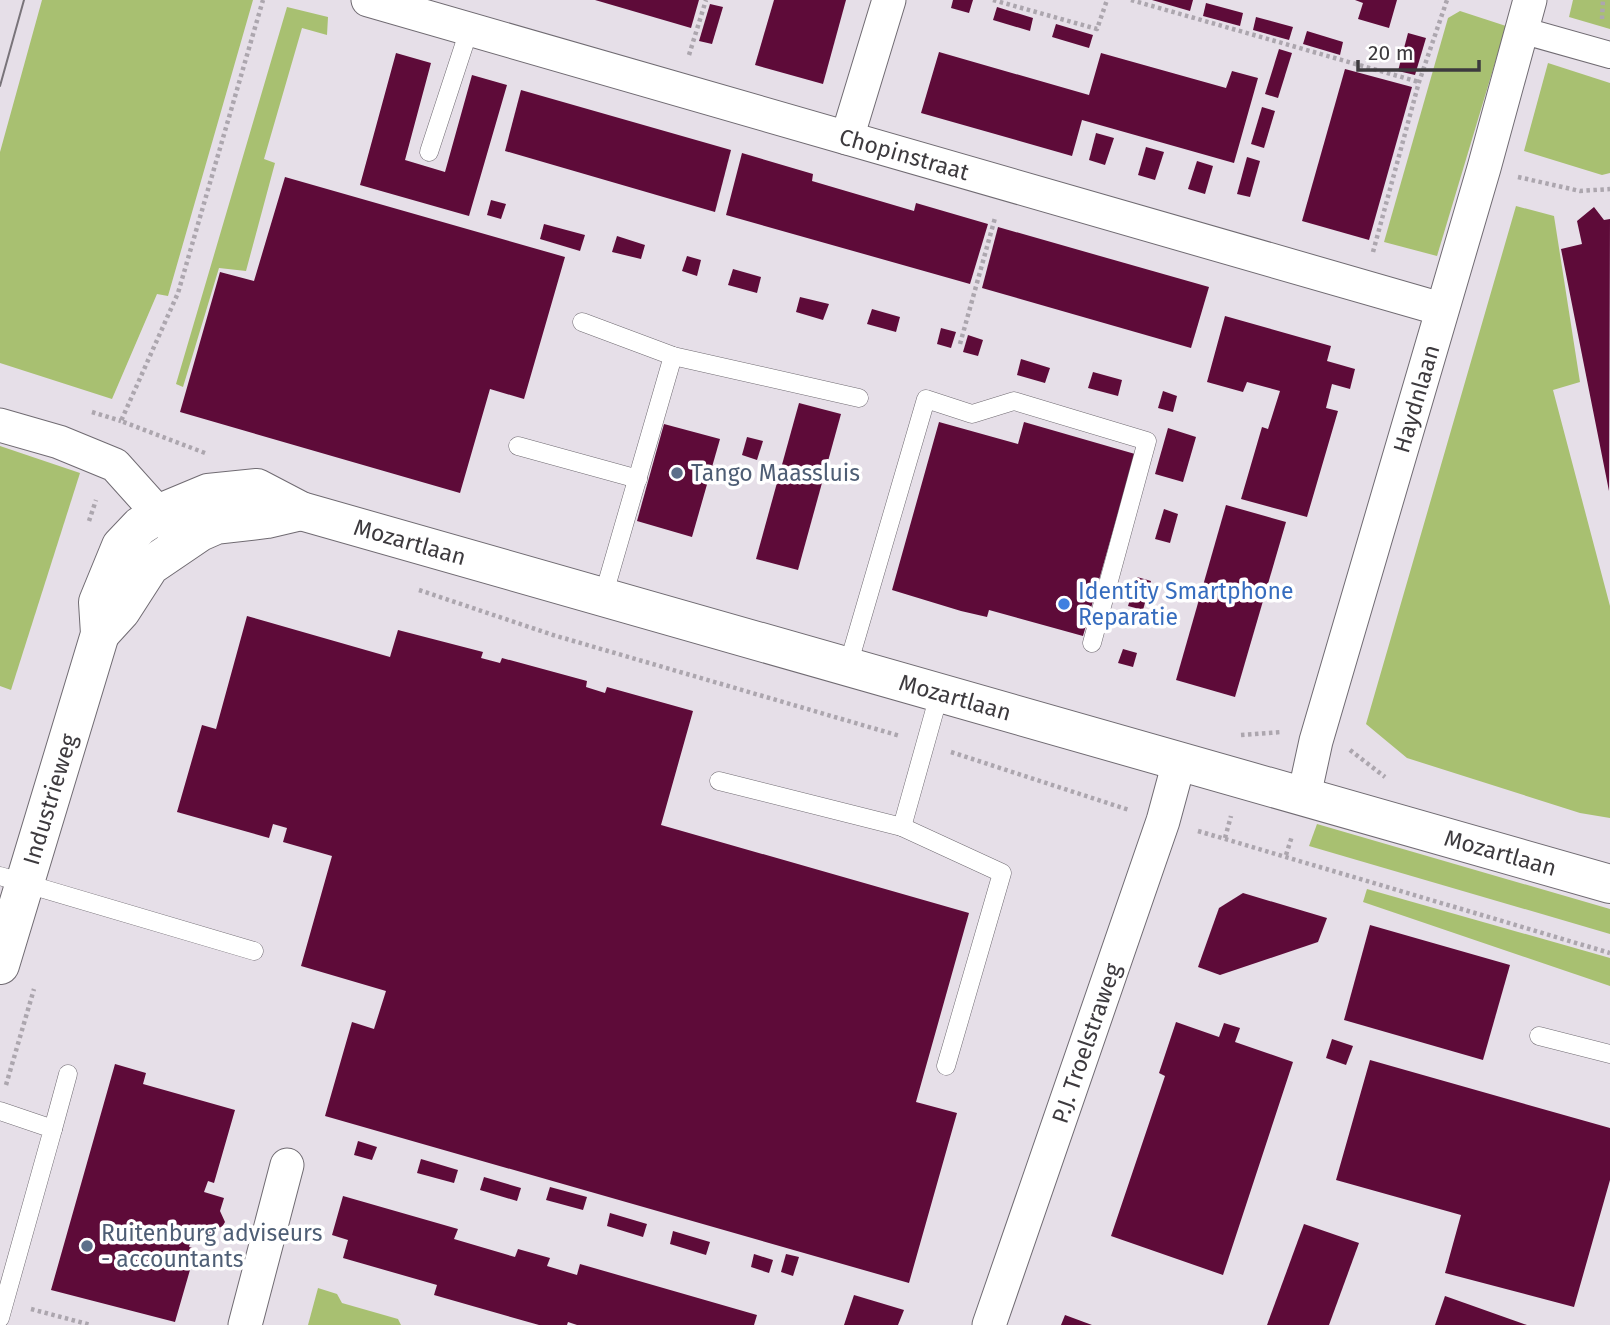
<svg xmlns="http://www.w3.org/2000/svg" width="1610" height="1325" font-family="'Fira Sans',sans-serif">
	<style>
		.green { fill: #a8c071 }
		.building { fill: #5e0b39 }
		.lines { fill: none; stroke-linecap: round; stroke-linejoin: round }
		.service-casing { stroke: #706b72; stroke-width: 19 }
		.pedestrian-casing { stroke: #706b72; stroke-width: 28 }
		.minor-casing { stroke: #706b72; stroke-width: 35 }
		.secondary-casing { stroke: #706b72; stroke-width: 40 }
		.path { stroke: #aca6ae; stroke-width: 4.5; stroke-dasharray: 3.5 3.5; stroke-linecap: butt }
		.service { stroke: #fff; stroke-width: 18 }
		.pedestrian { stroke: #fff; stroke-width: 26 }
		.minor { stroke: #fff; stroke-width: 33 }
		.secondary { stroke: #fff; stroke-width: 38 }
		.tram { stroke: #79747a; stroke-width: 2 }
		.service-dot { fill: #5c6f8a; stroke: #fff; stroke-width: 2.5 }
		.shop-dot { fill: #3f7fe0; stroke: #fff; stroke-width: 2.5 }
		.labels { text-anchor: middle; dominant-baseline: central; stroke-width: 7; stroke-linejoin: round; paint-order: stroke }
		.street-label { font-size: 23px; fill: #3d3a3e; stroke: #fff }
		.service-label { font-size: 23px; fill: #4e5e75; stroke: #fff; text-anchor: start }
		.shop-label { font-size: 23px; fill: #366cbe; stroke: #fff; text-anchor: start }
	</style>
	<rect width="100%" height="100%" fill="#e6dfe8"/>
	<!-- green -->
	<g class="green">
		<path d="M42,0H253L168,296L157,294L112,399L0,363V152Z"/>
		<path d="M1573,0H1610V29L1569,17Z"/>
		<path d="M287,7L328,17L327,35L302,28L264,159L275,163L246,271L219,268L183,387L176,384Z"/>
		<path d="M1460,11L1506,26L1437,256L1384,242L1448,18Z"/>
		<path d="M1548,63L1610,83V173L1602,175L1524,151Z"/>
		<path d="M1516,206L1554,216L1580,382L1553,390L1610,606V818L1580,813L1407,758L1366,724Z"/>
		<path d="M0,446L80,473L11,690L0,686Z"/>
		<path d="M1317,824L1610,909V934L1309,846Z"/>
		<path d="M1367,889L1610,958V986L1363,902Z"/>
		<path d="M318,1288L337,1294L342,1303L398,1319L401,1325H308Z"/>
	</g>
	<!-- building -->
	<g class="building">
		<path d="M595,0H699L691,28Z"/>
		<path d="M774,0H846L823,84L755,65Z"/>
		<path d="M953,0H973L969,13L951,8Z"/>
		<path d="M1152,0H1193L1190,11Z"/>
		<path d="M1397,0L1389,28L1358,19L1363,3L1355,0Z"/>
		<path d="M1206,3L1243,13L1240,26L1203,16Z"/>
		<path d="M710,4L723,7L712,44L699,41Z"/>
		<path d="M997,7L1033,18L1030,31L993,20Z"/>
		<path d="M1256,17L1293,27L1289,40L1253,30Z"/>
		<path d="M1056,24L1093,35L1089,48L1052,37Z"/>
		<path d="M1307,31L1343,42L1340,55L1303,44Z"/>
		<path d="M1408,33L1426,38L1415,75L1398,71Z"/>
		<path d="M1279,49L1292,53L1278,98L1265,94Z"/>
		<path d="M939,52L1089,95L1101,53L1226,88L1232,71L1258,78L1234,163L1082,120L1072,156L921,113Z"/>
		<path d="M396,53L431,63L405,160L445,172L472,75L507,85L469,216L360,185Z"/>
		<path d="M1345,69L1412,87L1369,240L1302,221Z"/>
		<path d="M521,90L731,150L715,212L505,151Z"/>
		<path d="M1262,107L1275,111L1264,148L1251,144Z"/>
		<path d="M1096,133L1114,138L1105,165L1089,160Z"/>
		<path d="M1146,147L1164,152L1155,180L1138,175Z"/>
		<path d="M742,153L813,174L812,181L914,211L916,203L988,224L970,284L726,215Z"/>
		<path d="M1247,157L1260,161L1250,197L1237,194Z"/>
		<path d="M1197,161L1213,166L1205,194L1188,189Z"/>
		<path d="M285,177L565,257L524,399L490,389L460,493L180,412L220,272L254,281Z"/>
		<path d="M491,200L506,204L501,219L487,215Z"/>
		<path d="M1594,207L1604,220L1610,219L1609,491L1561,249L1582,244L1577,221Z"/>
		<path d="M544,224L585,235L580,251L540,239Z"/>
		<path d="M998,227L1209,287L1191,348L982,288Z"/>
		<path d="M617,236L645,245L641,259L612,252Z"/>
		<path d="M687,256L701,260L697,276L682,271Z"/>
		<path d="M733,269L761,277L757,293L728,285Z"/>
		<path d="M800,297L829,304L823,320L796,312Z"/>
		<path d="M872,309L900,317L896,332L867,324Z"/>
		<path d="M1225,316L1331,346L1327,361L1355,369L1350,389L1332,384L1326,408L1338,411L1307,517L1241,499L1262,427L1268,429L1280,391L1247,382L1243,392L1207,382Z"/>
		<path d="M941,328L956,332L951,348L937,344Z"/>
		<path d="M968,335L983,340L978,356L963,352Z"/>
		<path d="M1021,359L1050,368L1045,383L1017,375Z"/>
		<path d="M1093,372L1122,380L1118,396L1088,388Z"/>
		<path d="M1163,391L1177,396L1173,412L1158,408Z"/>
		<path d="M799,403L841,414L798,570L756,559Z"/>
		<path d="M939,422L1018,444L1024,422L1135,454L1083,636L989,610L987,617L961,611L892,590Z"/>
		<path d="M664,424L720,439L692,537L637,521Z"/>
		<path d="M1168,428L1196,437L1183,482L1155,474Z"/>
		<path d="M747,437L763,441L757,460L742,455Z"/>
		<path d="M1226,505L1286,522L1235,697L1176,680Z"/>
		<path d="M1164,509L1178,514L1170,543L1155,539Z"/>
		<path d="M1137,577L1151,581L1143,610L1128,606Z"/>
		<path d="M247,616L390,657L398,630L483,652L481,658L500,663L502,658L587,681L586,687L605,693L607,687L693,711L661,825L969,913L916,1102L957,1113L909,1283L325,1116L352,1022L374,1029L386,991L301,966L332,856L283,842L287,828L273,824L269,838L177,812L202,725L216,729Z"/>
		<path d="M1123,649L1137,653L1133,667L1118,663Z"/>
		<path d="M1243,893L1327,918L1318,942L1220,975L1198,967L1219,908Z"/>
		<path d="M1370,925L1510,965L1483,1060L1344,1020Z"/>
		<path d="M1176,1022L1219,1037L1224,1023L1240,1028L1235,1042L1293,1062L1223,1275L1111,1236L1165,1076L1159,1073Z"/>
		<path d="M1332,1039L1353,1046L1346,1065L1326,1058Z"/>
		<path d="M1370,1060L1610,1128V1180L1574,1307L1445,1273L1461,1215L1336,1180Z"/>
		<path d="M115,1064L146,1073L143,1084L235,1110L214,1183L208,1181L204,1192L224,1198L220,1211L225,1222L222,1227L214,1228L211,1242L192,1236L189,1247L196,1249L175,1322L51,1290Z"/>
		<path d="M358,1141L377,1147L372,1160L354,1155Z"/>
		<path d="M421,1159L458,1170L454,1183L417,1173Z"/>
		<path d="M484,1177L521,1188L517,1201L480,1190Z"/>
		<path d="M550,1187L587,1197L583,1210L546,1200Z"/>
		<path d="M343,1196L458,1229L454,1239L515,1257L518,1249L550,1258L547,1266L577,1275L580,1264L757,1315L754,1325H577L568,1322L567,1325H539L434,1295L437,1285L343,1258L348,1240L332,1235Z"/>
		<path d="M610,1213L647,1224L643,1237L607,1226Z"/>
		<path d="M1304,1224L1359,1243L1329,1325H1267Z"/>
		<path d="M673,1231L710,1242L706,1255L670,1244Z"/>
		<path d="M754,1254L773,1260L769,1273L751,1267Z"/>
		<path d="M786,1254L799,1257L793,1276L781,1272Z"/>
		<path d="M854,1295L904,1310L898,1325H844Z"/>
		<path d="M1445,1296L1527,1325H1435Z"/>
		<path d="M1065,1315L1092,1325H1061Z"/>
	</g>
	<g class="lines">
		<!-- service casing -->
		<g class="service-casing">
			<g id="service">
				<path d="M429,152L469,30"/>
				<path d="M582,322L673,356L859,398"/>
				<path d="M518,446L638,479"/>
				<path d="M603,597L673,356"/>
				<path d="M847,669L926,399L972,414L1014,401L1147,441L1092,643"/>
				<path d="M719,781L902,827L1002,873L946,1066"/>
				<path d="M902,827L939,695"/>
				<path d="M0,876L254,951"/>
				<path d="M1539,1036L1610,1054"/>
				<path d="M0,1111L53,1129L0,1318"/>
				<path d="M53,1129L68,1074"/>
			</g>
		</g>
		<!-- pedestrian casing -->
		<g class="pedestrian-casing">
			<path id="pedestrian" d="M1521,30L1610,55"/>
		</g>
		<!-- minor casing -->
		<g class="minor-casing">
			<g id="minor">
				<path id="s1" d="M368,0L1441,309"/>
				<path d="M847,138L889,0"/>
				<path d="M0,425L59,442L115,465L176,533"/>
				<path id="s2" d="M1304,796L1316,741L1484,168L1530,0"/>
				<path d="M245,1325L287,1165"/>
				<path id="s3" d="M989,1325L1163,821L1179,762"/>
			</g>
		</g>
		<!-- secondary casing -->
		<g class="secondary-casing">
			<g id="secondary">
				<path d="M100,634L121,611L150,566L200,532L216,525L267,519L301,511"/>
				<path id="s4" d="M0,965L100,634L98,602L121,546L140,526L160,513L208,493L257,488L301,511L1610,884"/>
			</g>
		</g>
		<!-- path -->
		<g class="path">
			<path d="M993,0L1097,29L1107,0"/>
			<path d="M1131,0L1419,82"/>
			<path d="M1602,19L1603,0"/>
			<path d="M689,55L706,0"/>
			<path d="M1518,177L1580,191L1610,189"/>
			<path d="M1373,252L1419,82L1447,0"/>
			<path d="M960,344L995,218"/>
			<path d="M92,412L121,421"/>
			<path d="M205,453L121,421L178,293L263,0"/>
			<path d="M89,521L96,500"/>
			<path d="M419,590L553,635L900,736"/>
			<path d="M1241,735L1281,732"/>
			<path d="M1350,750L1385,777"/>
			<path d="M951,752L1129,810"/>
			<path d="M1198,831L1610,953"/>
			<path d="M1225,838L1231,816"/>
			<path d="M1286,855L1292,836"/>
			<path d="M6,1085L34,989"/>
			<path d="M31,1309L91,1325"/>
		</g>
		<!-- service -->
		<use href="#service" class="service"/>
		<!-- pedestrian -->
		<use href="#pedestrian" class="pedestrian"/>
		<!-- minor -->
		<use href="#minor" class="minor"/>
		<!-- secondary -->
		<use href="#secondary" class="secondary"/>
		<!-- tram -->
		<path class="tram" d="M0,86L24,0"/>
	</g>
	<!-- markers -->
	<g class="service-dot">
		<circle cx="677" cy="473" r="7"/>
		<circle cx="87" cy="1246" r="7"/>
	</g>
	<circle class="shop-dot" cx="1064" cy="604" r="7"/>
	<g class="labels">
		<!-- street labels -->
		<g class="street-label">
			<text stroke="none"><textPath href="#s1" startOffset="558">Chopinstraat</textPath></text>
			<text stroke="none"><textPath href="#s2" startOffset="413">Haydnlaan</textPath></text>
			<text stroke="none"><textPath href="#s4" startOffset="754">Mozartlaan</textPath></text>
			<text stroke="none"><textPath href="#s4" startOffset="1321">Mozartlaan</textPath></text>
			<text stroke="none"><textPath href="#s4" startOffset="173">Industrieweg</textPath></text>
			<text stroke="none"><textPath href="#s4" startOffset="1888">Mozartlaan</textPath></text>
			<text stroke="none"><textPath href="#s3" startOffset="298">P.J. Troelstraweg</textPath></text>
		</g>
		<!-- service labels -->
		<g class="service-label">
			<text x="691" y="473">Tango Maassluis</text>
			<text x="101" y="1233">Ruitenburg adviseurs<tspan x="101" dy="26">- accountants</tspan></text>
		</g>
		<!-- shop labels -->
		<g class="shop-label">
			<text x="1078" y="591">Identity Smartphone<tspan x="1078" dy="26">Reparatie</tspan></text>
		</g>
	</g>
	<!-- scale -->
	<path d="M1358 60v10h121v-10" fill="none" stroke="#3d3a3e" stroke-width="3.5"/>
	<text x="1368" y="60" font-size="21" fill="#3d3a3e" stroke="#ffffff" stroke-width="5" paint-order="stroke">20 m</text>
</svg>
